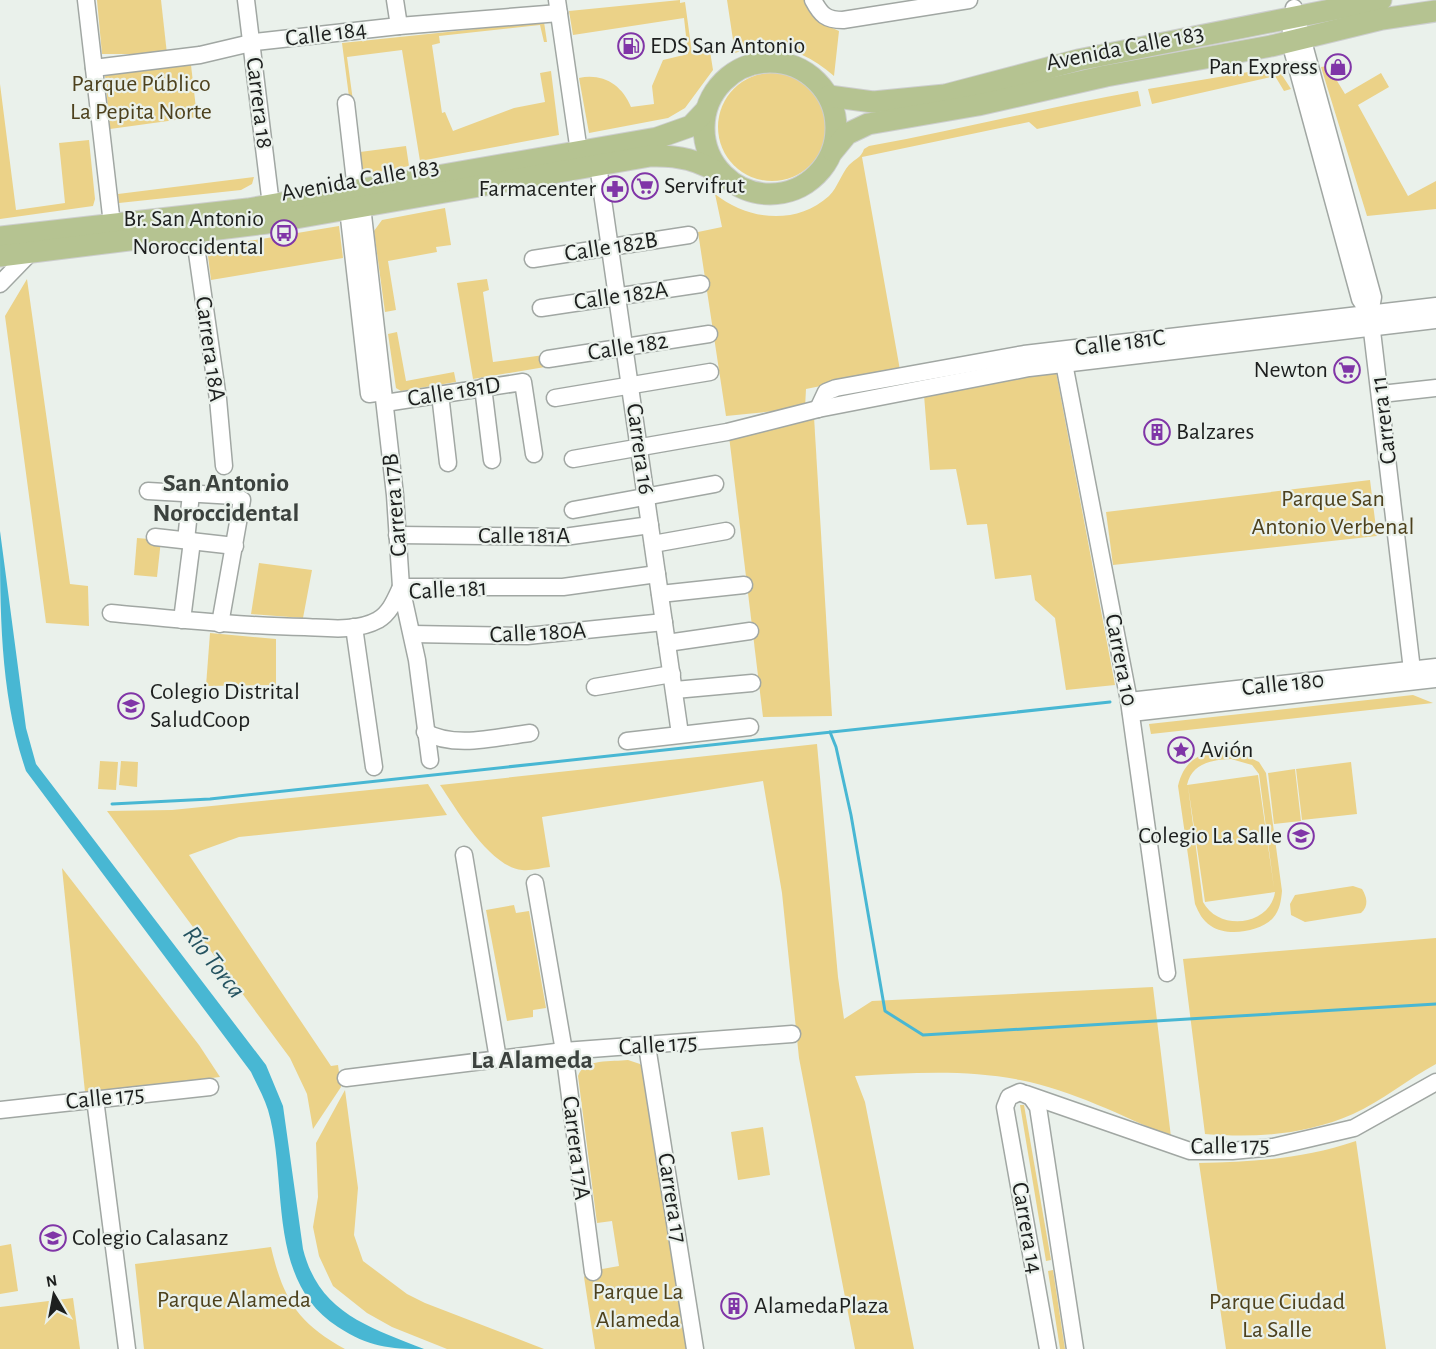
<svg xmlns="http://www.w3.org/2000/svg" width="1436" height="1349" font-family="'Alegreya Sans',sans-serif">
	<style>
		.green { fill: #ebd288; fill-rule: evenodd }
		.water { fill: #48b7d3 }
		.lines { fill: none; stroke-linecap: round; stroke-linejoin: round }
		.stream { stroke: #48b7d3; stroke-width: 3 }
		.minor-casing { stroke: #a1a7a3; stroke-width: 19 }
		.major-casing { stroke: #cdcece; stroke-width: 23 }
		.minor { stroke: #fff; stroke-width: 16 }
		.major { stroke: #b5c391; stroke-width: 21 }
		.labels { text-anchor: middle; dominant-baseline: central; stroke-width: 4.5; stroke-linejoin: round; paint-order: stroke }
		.street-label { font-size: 24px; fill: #1d1f1e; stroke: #eaf1eb }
		.poi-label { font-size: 24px; fill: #1d1f1e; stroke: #eaf1eb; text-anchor: start }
		.park-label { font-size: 24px; fill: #4d411d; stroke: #eaf1eb }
		.neighbourhood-label { font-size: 26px; font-weight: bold; fill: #3c423e; stroke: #eaf1eb }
		.water-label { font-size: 26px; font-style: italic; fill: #255360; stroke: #eaf1eb }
	</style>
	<rect width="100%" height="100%" fill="#eaf1eb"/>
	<!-- green -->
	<g class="green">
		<path d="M97,0H161L167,54H102Z"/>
		<path d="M680,0V3L685,2L692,53L710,51L713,70L685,108L668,118L589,133L579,78C603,73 622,85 631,107L654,104L652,86L663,60L688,54L684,18L573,35L569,11Z"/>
		<path d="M727,0H809L826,25L839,31L834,76C804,50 773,40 735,53Z"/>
		<path d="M544,22L547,42H544L540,25L439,36L440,43L432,45L442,113L445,112L453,131L514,108L545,102L540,73L551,71L559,135L420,161L402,50L347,57L360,152L406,146L409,166L367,174L358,166L342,43Z"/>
		<path d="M191,65L197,117L110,129L105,75Z"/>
		<path d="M1328,66L1345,94L1381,73L1389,87L1358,105L1408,196L1436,181V209L1367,216L1321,67Z"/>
		<path d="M1266,69L1280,72L1291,89L1284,91L1275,76L1152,104L1148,89Z"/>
		<circle cx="772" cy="127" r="54"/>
		<path d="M0,84L16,210L65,203L59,143L89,140L95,199L93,206L0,219Z"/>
		<path d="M1138,91L1141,106L1037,129L1029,122L862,157L900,370L806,389L805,408L726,416L698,232L722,227L715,194C747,220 796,226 829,196C838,187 841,174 849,165C856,158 861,158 864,149L869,146C959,130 1048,107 1138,91Z"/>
		<path d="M254,177L252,184L241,190L119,203L118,194Z"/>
		<path d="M445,208L451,245L436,247L437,252L388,261L396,310L385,312L374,231L382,220Z"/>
		<path d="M339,226L343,258L211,280L207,248Z"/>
		<path d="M27,279L70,584L88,586L89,626L46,623L5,316Z"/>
		<path d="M487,279L489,290L483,292L493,362L544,355L545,367L473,379L457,283Z"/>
		<path d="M397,332L406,381L454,372L456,382L401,391L396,388L388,334Z"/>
		<path d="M1056,372L1115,685L1066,690L1055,618L1035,600L1031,575L995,579L987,524L967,525L956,469L930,470L924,395Z"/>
		<path d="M814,417L832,716L763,717L729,436Z"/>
		<path d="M1370,480L1377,536L1113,565L1106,512Z"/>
		<path d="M137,538L161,540L157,577L134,575Z"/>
		<path d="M259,563L312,570L303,618L251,614Z"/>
		<path d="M210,633L276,639V685L206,686Z"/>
		<path d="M1413,695L1433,703L1151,734L1149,724Z"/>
		<path d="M817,744L838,977L844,1019L872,1001L1153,987L1171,1137C1122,1116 1072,1090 1020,1080C965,1069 910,1073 855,1076L865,1102L914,1349H855L799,1058L782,893L763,781L542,817L550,867C541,868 531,871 522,870C490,867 457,810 440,785Z"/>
		<path d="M1233,750L1259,762L1266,773L1282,891C1281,901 1280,910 1273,918C1260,932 1227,937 1211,926C1202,920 1199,913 1195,904L1178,786C1185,756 1205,751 1233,750ZM1231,759L1252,765L1259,774L1274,888L1258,775L1187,785C1192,763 1212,760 1231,759ZM1188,786L1205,902L1275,892C1270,926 1219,932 1203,902Z"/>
		<path d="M100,761L118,762L116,790L98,789Z"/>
		<path d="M121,761L138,762L137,787L119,785Z"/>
		<path d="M1351,762L1357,814L1302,820L1296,769Z"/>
		<path d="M1295,769L1301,821L1274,824L1268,773Z"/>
		<path d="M428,784L447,815L239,837L189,855L331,1066L338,1065L341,1087L313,1129L307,1094L290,1058L107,811L172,810Z"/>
		<path d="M62,868L199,1045L220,1077L85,1092Z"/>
		<path d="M1353,886L1362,889C1367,897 1369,906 1361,913L1305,922L1291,915L1290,904L1295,895Z"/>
		<path d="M514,905L516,913L529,911L546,1008L533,1010V1017L507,1021L486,910Z"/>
		<path d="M1436,938V1064C1408,1079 1382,1101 1353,1114C1305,1135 1256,1138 1205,1134L1183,959Z"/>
		<path d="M628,1060L640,1064L644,1069L689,1349H595L584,1277L591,1271L619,1266L612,1221L597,1223L578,1076C584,1058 612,1062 628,1060Z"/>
		<path d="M345,1090L358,1188L354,1235L363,1261L407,1294L425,1303L544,1349H447L392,1327L367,1313L333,1286L319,1256L313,1227L318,1197L316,1143Z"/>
		<path d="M1020,1105H1024L1051,1260L1046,1261Z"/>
		<path d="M763,1127L770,1175L738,1180L731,1132Z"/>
		<path d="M1356,1141L1386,1349H1226L1199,1163C1255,1162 1302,1159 1356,1141Z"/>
		<path d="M11,1244L18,1291L0,1294V1246Z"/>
		<path d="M271,1247C283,1298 297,1323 345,1349H144L135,1264Z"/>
		<path d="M1053,1270L1065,1349H1060L1048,1271Z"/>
		<path d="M73,1298L80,1349H0V1307Z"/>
	</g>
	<!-- water -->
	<path class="water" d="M0,531L26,728L36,764L266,1065L283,1106L303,1249C319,1313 369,1327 424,1349C389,1349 369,1347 338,1327C265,1280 289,1182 268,1110C264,1097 257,1085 251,1072L26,771C0,695 0,611 0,531Z"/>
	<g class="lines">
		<!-- stream -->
		<g class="stream">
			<path d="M830,732L836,747L851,815L885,1011L923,1035L1436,1004"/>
			<path d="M112,804L210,799L1110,702"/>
		</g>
		<!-- minor casing -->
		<g class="minor-casing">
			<g id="minor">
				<path d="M86,0L112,224"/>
				<path d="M246,0L271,205"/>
				<path d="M395,0L399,26"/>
				<path d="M557,0L579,152"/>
				<path d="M813,0C821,15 826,20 843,20L969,0"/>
				<path d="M1294,8L1373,297L1370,314L1412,670"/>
				<path d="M1291,30L1290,42L1360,299L1370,314"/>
				<path d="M94,68L200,55L255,42L399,26L559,13"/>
				<path d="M346,103L356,190"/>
				<path d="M598,165L680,734"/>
				<path d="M362,206L395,495L401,587L417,660L430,760"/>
				<path d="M348,209L369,394L383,392"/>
				<path d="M194,232L218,399L224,466"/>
				<path d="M533,259L689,235"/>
				<path d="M0,284L32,251"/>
				<path d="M541,308L701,284"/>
				<path d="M1062,353L1129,701L1167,973"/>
				<path d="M548,359L709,334"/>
				<path d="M483,387L492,460"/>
				<path d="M440,394L448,463"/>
				<path d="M1381,394L1436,388"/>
				<path d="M555,398L710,372"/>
				<path d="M385,403L523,382L534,454"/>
				<path d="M818,409L826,392L836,388L1024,354L1436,306"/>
				<path d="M573,459L727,432L818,409L1029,368L1436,320"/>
				<path d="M148,491L235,496L242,500L220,624"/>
				<path d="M573,510L715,484"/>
				<path d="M397,535L564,537L650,525"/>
				<path d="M155,537L235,546"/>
				<path d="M186,540L191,494"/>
				<path d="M653,544L726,531"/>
				<path d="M401,587H563L657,574"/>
				<path d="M660,594L744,585"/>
				<path d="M111,613C176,619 240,626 305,627C328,628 356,632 378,620C390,613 395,600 401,587"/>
				<path d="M182,620L192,541"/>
				<path d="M354,627L374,767"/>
				<path d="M412,634L527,636L664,622"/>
				<path d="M667,643L750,631"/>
				<path d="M595,687L672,674"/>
				<path d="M675,690L752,683"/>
				<path d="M1129,701L1436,667"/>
				<path d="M1131,713L1436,679"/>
				<path d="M425,732C455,749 497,737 530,733"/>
				<path d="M627,741L750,727"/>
				<path d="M464,855L498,1059"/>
				<path d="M535,883L564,1051L593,1272"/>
				<path d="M647,1046L695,1349"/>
				<path d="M346,1078L564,1051L792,1034"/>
				<path d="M1026,1094L1190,1151H1232L1273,1147L1354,1128L1436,1082"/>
				<path d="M95,1099L127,1349"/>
				<path d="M0,1110L210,1087"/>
				<path d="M1048,1349L1005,1107L1009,1097L1020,1092L1031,1097L1038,1107L1075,1349"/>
			</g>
		</g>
		<!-- major casing -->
		<g class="major-casing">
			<g id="major">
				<circle cx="770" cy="128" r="66"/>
				<path d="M829,96L873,102L945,95L1078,60L1381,0"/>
				<path d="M833,151L847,134L868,124L978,105L1106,76L1271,46L1382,19L1436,11"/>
				<path d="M0,237L248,209L657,138L691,126L706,110"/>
				<path d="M0,256L267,223L650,156C679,155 699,160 724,176"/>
			</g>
		</g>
		<!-- minor -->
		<use href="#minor" class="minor"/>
		<!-- major -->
		<use href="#major" class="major"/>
	</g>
	<!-- icons -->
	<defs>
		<g id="fuel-ring" transform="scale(1.35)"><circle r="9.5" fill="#eaf1eb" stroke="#8035a7" stroke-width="1.5"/><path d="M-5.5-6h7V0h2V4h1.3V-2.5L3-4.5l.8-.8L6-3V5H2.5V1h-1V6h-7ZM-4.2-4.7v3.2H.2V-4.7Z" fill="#8035a7"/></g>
		<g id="shop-ring" transform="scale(1.35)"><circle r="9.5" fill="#eaf1eb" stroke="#8035a7" stroke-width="1.5"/><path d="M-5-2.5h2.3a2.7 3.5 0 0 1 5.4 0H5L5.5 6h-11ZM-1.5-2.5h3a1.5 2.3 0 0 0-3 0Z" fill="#8035a7"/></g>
		<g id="supermarket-ring" transform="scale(1.35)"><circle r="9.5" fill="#eaf1eb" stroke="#8035a7" stroke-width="1.5"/><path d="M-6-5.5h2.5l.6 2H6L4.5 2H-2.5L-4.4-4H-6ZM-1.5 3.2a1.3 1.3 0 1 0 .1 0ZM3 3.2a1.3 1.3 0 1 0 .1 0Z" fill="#8035a7"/></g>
		<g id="pharmacy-ring" transform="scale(1.35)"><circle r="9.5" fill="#eaf1eb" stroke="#8035a7" stroke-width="1.5"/><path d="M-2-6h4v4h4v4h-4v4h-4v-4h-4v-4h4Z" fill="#8035a7"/></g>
		<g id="bus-ring" transform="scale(1.35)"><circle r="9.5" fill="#eaf1eb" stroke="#8035a7" stroke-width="1.5"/><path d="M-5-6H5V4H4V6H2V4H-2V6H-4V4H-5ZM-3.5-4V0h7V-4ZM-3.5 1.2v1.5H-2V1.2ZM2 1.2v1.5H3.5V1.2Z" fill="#8035a7"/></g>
		<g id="building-ring" transform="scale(1.35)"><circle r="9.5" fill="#eaf1eb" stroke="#8035a7" stroke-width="1.5"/><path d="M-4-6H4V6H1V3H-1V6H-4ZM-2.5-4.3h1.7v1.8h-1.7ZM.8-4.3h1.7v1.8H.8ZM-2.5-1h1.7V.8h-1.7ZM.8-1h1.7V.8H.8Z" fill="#8035a7"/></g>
		<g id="school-ring" transform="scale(1.35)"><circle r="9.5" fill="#eaf1eb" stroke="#8035a7" stroke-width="1.5"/><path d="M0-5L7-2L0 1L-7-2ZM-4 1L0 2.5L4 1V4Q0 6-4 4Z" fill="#8035a7"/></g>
		<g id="sight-ring" transform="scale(1.35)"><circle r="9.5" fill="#eaf1eb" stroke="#8035a7" stroke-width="1.5"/><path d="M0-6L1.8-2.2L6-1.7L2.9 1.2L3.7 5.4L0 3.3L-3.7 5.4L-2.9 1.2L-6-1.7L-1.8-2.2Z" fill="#8035a7"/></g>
	</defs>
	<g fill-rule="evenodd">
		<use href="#fuel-ring" x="631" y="46"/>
		<use href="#shop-ring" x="1338" y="67"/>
		<use href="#supermarket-ring" x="645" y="186"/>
		<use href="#pharmacy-ring" x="615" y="189"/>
		<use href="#bus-ring" x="284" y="233"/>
		<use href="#supermarket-ring" x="1347" y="370"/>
		<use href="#building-ring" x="1157" y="432"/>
		<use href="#school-ring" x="131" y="706"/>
		<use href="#sight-ring" x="1181" y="750"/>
		<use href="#school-ring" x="1301" y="836"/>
		<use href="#school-ring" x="53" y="1238"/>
		<use href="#building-ring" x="734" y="1306"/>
	</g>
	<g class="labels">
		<!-- street labels -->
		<g class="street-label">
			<text transform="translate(326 34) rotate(-7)">Calle 184</text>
			<text transform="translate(1125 48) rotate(-11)">Avenida Calle 183</text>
			<text transform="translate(259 103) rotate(83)">Carrera 18</text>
			<text transform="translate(360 180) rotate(-10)">Avenida Calle 183</text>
			<text transform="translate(611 247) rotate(-9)">Calle 182B</text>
			<text transform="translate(621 296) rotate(-8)">Calle 182A</text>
			<text transform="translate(1120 343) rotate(-7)">Calle 181C</text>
			<text transform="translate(628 347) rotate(-9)">Calle 182</text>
			<text transform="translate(210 349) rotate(82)">Carrera 18A</text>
			<text transform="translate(454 392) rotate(-9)">Calle 181D</text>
			<text transform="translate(1384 420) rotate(-97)">Carrera 11</text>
			<text transform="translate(640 449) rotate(82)">Carrera 16</text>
			<text transform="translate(395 505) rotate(-95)">Carrera 17B</text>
			<text x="524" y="536">Calle 181A</text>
			<text transform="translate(448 590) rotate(-3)">Calle 181</text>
			<text transform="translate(538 633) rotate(-3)">Calle 180A</text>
			<text transform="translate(1121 660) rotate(79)">Carrera 10</text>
			<text transform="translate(1283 684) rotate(-6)">Calle 180</text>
			<text transform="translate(658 1045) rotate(-4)">Calle 175</text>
			<text transform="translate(105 1098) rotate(-6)">Calle 175</text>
			<text transform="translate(1230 1146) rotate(-1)">Calle 175</text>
			<text transform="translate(576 1148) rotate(83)">Carrera 17A</text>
			<text transform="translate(672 1198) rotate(81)">Carrera 17</text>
			<text transform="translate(1027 1228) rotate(80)">Carrera 14</text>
		</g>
		<!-- poi labels -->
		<g class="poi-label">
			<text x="650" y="46">EDS San Antonio</text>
			<text x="1318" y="67" text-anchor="end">Pan Express</text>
			<text x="664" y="186">Servifrut</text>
			<text x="596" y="189" text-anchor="end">Farmacenter</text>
			<text x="264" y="219" text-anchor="end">Br. San Antonio<tspan x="264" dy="28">Noroccidental</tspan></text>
			<text x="1328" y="370" text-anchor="end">Newton</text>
			<text x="1176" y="432">Balzares</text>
			<text x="150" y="692">Colegio Distrital<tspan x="150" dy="28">SaludCoop</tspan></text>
			<text x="1200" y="750">Avión</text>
			<text x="1282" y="836" text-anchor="end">Colegio La Salle</text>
			<text x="72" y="1238">Colegio Calasanz</text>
			<text x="754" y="1306">AlamedaPlaza</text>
		</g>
		<!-- park labels -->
		<g class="park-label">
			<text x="141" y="84">Parque Público<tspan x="141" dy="28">La Pepita Norte</tspan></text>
			<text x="1333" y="499">Parque San<tspan x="1333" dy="28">Antonio Verbenal</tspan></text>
			<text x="638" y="1292">Parque La<tspan x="638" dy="28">Alameda</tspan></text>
			<text x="234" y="1300">Parque Alameda</text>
			<text x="1277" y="1302">Parque Ciudad<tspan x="1277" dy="28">La Salle</tspan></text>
		</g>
		<!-- neighbourhood labels -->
		<g class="neighbourhood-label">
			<text x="226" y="483">San Antonio<tspan x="226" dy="30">Noroccidental</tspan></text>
			<text x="532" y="1060">La Alameda</text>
		</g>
		<!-- water labels -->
		<g class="water-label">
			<text transform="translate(214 962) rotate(52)">Río Torca</text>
		</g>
	</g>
	<!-- north arrow -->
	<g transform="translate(54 1295) rotate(350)" stroke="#eaf1eb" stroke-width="4.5" paint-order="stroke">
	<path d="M0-4.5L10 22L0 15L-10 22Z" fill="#1d1f1e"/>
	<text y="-9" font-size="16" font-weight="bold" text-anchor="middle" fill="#1d1f1e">N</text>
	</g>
</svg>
